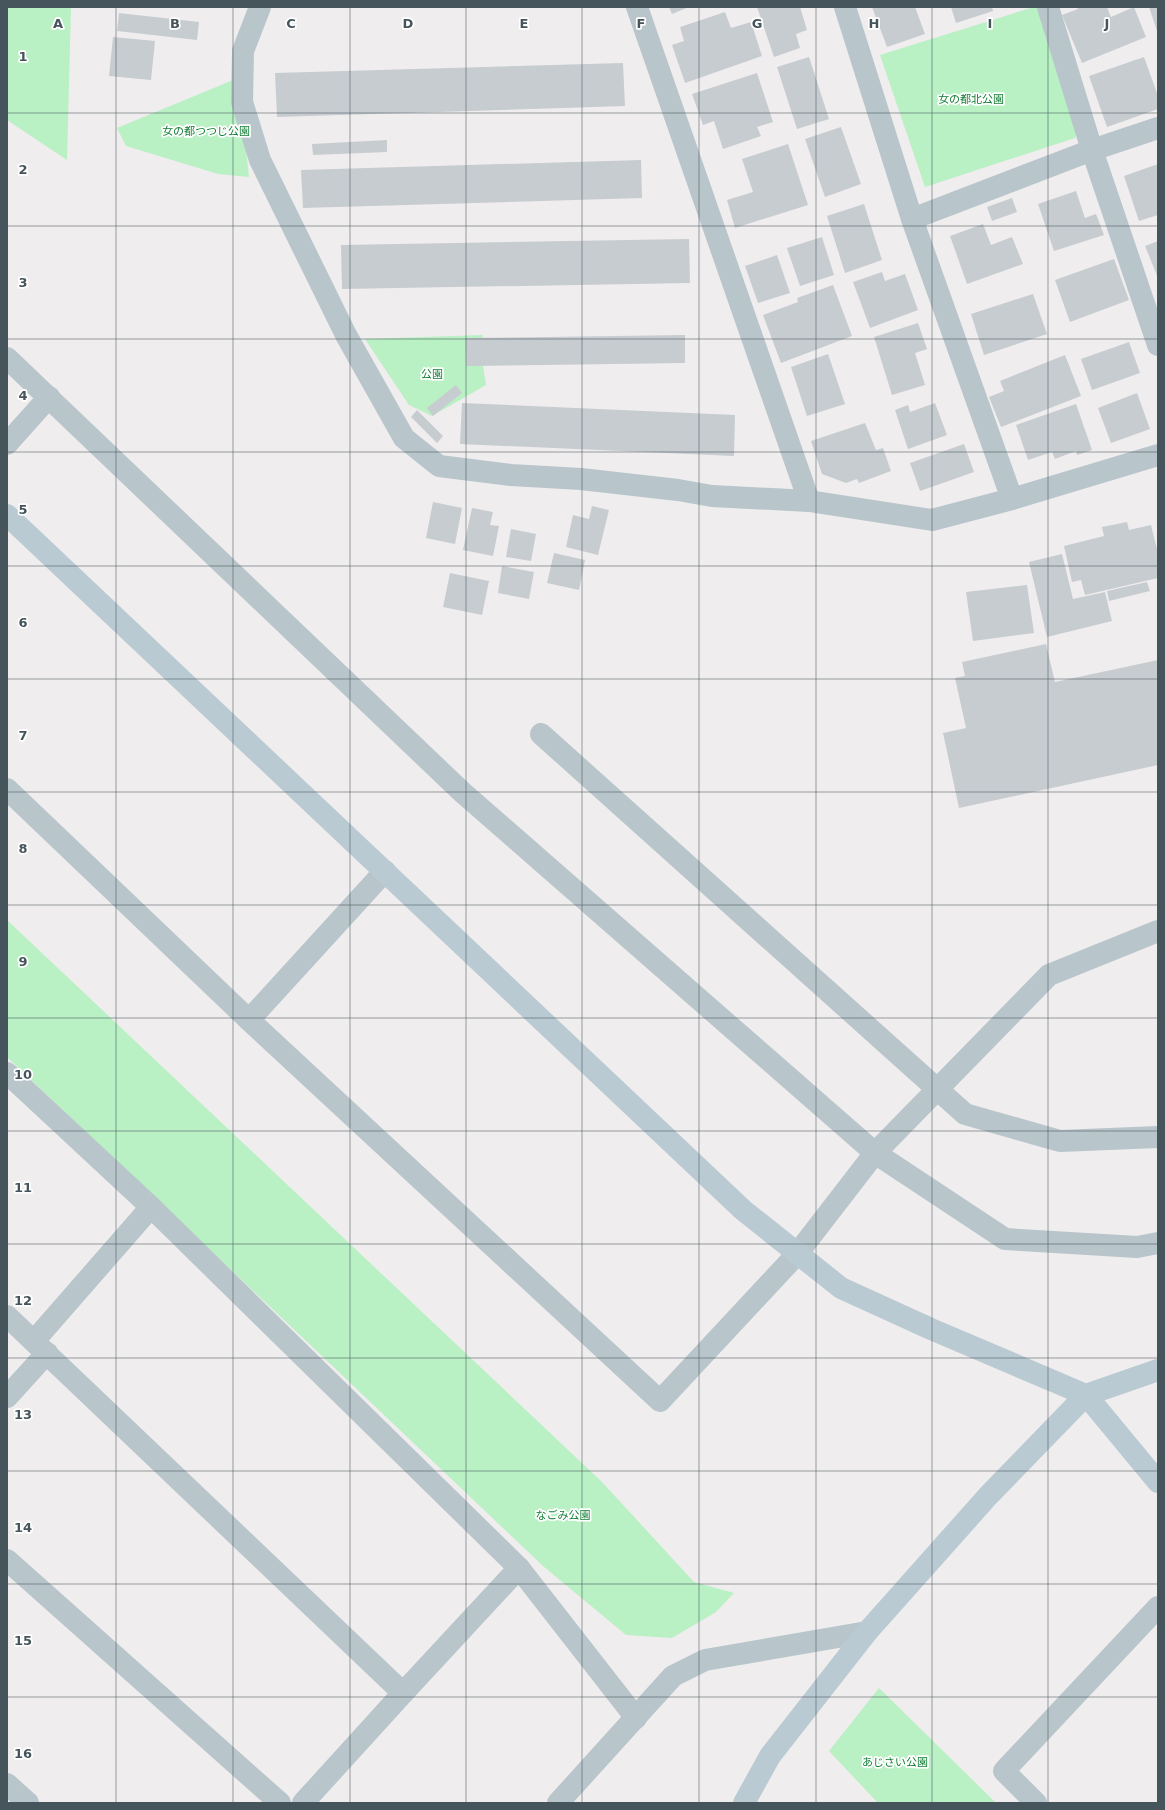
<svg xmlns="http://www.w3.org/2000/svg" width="1165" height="1810" font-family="'DejaVu Sans','Noto Sans JP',sans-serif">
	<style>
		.green { fill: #b9f0c4 }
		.building { fill: #c7ccd0 }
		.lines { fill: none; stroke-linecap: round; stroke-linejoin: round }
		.street { stroke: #b8c5cb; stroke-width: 22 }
		.secondary { stroke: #bacad2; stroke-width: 22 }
		.grid { fill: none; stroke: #45555b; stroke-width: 1; stroke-opacity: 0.55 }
		.labels { text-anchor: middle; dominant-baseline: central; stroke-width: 3.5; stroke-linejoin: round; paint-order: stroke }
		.park-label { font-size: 11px; fill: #147e35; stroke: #fff }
		.grid-label { font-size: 13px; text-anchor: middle; font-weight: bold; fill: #45555b; stroke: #fff; stroke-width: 3.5; stroke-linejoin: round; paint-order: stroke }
	</style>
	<rect width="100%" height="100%" fill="#f0edee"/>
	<!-- green -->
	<g class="green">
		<path d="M7,7H71L67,160L7,120Z"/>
		<path d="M1034,7H1045L1081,117L1075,138L925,187L880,55Z"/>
		<path d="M238,78L249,177L218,174L126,146L117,128Z"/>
		<path d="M483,335L480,347L486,385L432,416L409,405L365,339Z"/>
		<path d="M7,920L602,1482L694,1582L734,1593L716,1612L672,1638L626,1635L543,1566L7,1057Z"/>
		<path d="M879,1688L996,1803H878L829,1751Z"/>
	</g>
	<!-- building -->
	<g class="building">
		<path d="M669,7H689L672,14Z"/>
		<path d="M757,7H800L807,30L796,34L800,48L774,57Z"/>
		<path d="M872,7H915L925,34L887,47Z"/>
		<path d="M951,7H992L993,11L956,23Z"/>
		<path d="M1077,7H1107L1111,17L1134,7L1146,37L1082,63L1062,15L1078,9Z"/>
		<path d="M1149,7H1158V34Z"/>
		<path d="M725,12L731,28L751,22L762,56L685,83L672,45L684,41L680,27Z"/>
		<path d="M119,13L199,22L197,40L117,31Z"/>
		<path d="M113,37L155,41L151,80L109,76Z"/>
		<path d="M809,57L829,119L797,129L777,67Z"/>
		<path d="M1144,57L1158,96V109L1107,127L1089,76Z"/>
		<path d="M623,63L625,106L277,117L275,73Z"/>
		<path d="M757,73L773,122L757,127L761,136L723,149L714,121L703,125L692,94Z"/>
		<path d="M841,127L861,184L825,197L805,139Z"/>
		<path d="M387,140V152L313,155L312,144Z"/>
		<path d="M788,144L808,205L735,228L727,200L753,192L742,159Z"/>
		<path d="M641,160L642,198L303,208L301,170Z"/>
		<path d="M1158,164V215L1139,221L1124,176Z"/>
		<path d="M1076,191L1085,218L1096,214L1104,235L1054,251L1038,204Z"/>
		<path d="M1012,198L1017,212L992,221L987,207Z"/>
		<path d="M864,204L882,260L845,273L827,216Z"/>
		<path d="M983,224L991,245L1012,237L1023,264L967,284L950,236Z"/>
		<path d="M822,237L834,275L800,286L787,248Z"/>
		<path d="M689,239L690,283L342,289L341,245Z"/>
		<path d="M1158,241V278L1145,246Z"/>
		<path d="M777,255L790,293L758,303L745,266Z"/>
		<path d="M1114,259L1129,300L1070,322L1055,280Z"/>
		<path d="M882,272L885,281L905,274L918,310L870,328L853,282Z"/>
		<path d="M833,285L852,336L781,363L763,315L798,302L797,298Z"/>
		<path d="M1033,294L1047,334L984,355L971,314Z"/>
		<path d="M918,323L927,349L915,353L925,385L892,395L874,337Z"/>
		<path d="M685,335V363L466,366L465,338Z"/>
		<path d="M1129,342L1140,373L1092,390L1081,359Z"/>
		<path d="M828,354L845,404L807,416L791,367Z"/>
		<path d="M1065,355L1081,396L1001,427L989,397L1004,391L1000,381Z"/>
		<path d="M456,385L462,393L433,416L427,408Z"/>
		<path d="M1137,393L1150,429L1111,443L1098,408Z"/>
		<path d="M462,403L735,415L734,456L460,444Z"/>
		<path d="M935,403L947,435L908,449L895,410L908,405L910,412Z"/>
		<path d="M1076,404L1092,450L1077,455L1076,451L1055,459L1052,452L1028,460L1016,425Z"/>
		<path d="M417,410L443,436L437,443L411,417Z"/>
		<path d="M865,423L876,450L883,448L891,471L859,483L857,479L846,483L822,474L811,441Z"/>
		<path d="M964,444L974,472L920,491L910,463Z"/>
		<path d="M433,502L462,508L455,544L426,538Z"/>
		<path d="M592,506L609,510L598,555L566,547L573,515L589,519Z"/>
		<path d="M472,508L493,512L490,525L499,526L493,556L463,550Z"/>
		<path d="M1127,522L1129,530L1151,525L1158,553V578L1085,595L1081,580L1072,582L1064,546L1104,536L1102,527Z"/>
		<path d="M511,529L536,534L531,561L506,557Z"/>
		<path d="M554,553L585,560L579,590L547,583Z"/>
		<path d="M1062,554L1073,599L1105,592L1112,621L1047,637L1029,562Z"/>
		<path d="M502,566L534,572L529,599L498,593Z"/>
		<path d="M450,573L489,581L482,615L443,607Z"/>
		<path d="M1147,582L1150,591L1109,601L1107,591Z"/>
		<path d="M1027,585L1034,633L973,641L966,592Z"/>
		<path d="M1046,644L1055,682L1158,660V765L959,808L943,733L966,728L955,678L965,676L962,662Z"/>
	</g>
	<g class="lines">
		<!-- street -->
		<g class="street">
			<path d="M260,7L243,51L242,102L260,160L346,335L404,438L439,466L511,475L581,479L678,490L712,496L809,501L932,520L1012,499L1158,455"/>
			<path d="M637,7L809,501"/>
			<path d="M845,7L912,219L1012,499"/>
			<path d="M1048,7L1092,150L1158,345"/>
			<path d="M912,219L1092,150L1158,128"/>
			<path d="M7,358L462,792L875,1153L1005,1239L1137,1247L1158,1243"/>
			<path d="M7,444L49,397"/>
			<path d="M541,734L965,1114L1060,1141L1158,1137"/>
			<path d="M7,789L249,1020L660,1401L797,1254L875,1153L1049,975L1158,931"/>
			<path d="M249,1020L385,871"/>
			<path d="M7,1073L151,1207L519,1568L636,1718"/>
			<path d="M7,1316L403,1693"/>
			<path d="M34,1341L151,1207"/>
			<path d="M7,1397L47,1353"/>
			<path d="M7,1560L280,1803"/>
			<path d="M7,1784L28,1803"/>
			<path d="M303,1803L403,1693L519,1568"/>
			<path d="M558,1803L673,1676L705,1660L867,1632"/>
			<path d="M1036,1803L1004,1771L1158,1607"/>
		</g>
		<!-- secondary -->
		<g class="secondary">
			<path d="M7,515L743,1210L841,1288L931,1329L1086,1395L1158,1482"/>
			<path d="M744,1803L770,1756L867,1632L988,1496L1086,1395L1158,1370"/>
		</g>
	</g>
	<!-- grid -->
	<path class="grid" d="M116,7V1803M233,7V1803M350,7V1803M466,7V1803M582,7V1803M699,7V1803M816,7V1803M932,7V1803M1048,7V1803M7,113H1158M7,226H1158M7,339H1158M7,452H1158M7,566H1158M7,679H1158M7,792H1158M7,905H1158M7,1018H1158M7,1131H1158M7,1244H1158M7,1358H1158M7,1471H1158M7,1584H1158M7,1697H1158"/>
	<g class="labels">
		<!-- park labels -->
		<g class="park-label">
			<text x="971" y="99">女の都北公園</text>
			<text x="206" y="131">女の都つつじ公園</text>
			<text x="432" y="374">公園</text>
			<text x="563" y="1515">なごみ公園</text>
			<text x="895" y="1762">あじさい公園</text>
		</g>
	</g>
	<g class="grid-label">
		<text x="58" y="28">A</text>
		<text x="175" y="28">B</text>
		<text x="291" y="28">C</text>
		<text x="408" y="28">D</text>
		<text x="524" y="28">E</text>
		<text x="641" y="28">F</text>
		<text x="757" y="28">G</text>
		<text x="874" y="28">H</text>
		<text x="990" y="28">I</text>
		<text x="1107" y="28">J</text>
		<text x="23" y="61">1</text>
		<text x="23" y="174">2</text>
		<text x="23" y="287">3</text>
		<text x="23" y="400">4</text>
		<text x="23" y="514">5</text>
		<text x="23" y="627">6</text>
		<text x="23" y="740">7</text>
		<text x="23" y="853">8</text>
		<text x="23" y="966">9</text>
		<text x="23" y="1079">10</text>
		<text x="23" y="1192">11</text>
		<text x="23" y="1305">12</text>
		<text x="23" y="1419">13</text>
		<text x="23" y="1532">14</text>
		<text x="23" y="1645">15</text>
		<text x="23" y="1758">16</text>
	</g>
	<!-- border -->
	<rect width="1165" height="1810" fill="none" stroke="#45555b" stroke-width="16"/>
</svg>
